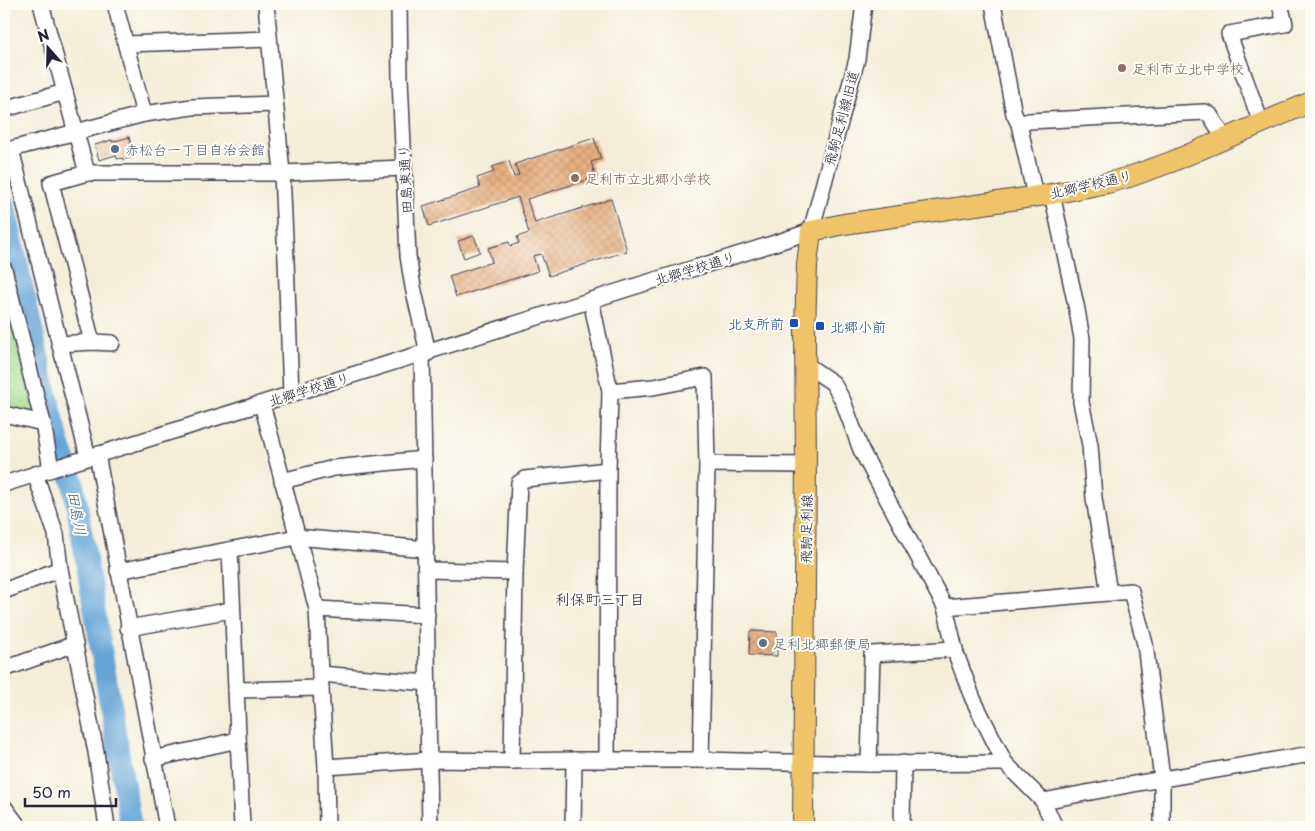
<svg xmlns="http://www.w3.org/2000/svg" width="1315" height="831" font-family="'Playpen Sans','Klee One',sans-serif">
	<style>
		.green { fill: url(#green-dots); stroke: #617c62 }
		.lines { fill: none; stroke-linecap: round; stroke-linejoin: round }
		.river { stroke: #63a4d7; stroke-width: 22 }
		.building { fill: url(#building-cross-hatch) }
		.minor-casing { stroke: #424053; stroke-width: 18 }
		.major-casing { stroke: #424053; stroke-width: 22 }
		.minor { stroke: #fff; stroke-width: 15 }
		.major { stroke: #efc469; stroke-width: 20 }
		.education-dot { fill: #8d6e63; stroke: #fdfcf7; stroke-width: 2 }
		.service-dot { fill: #5c6f8a; stroke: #fdfcf7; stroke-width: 2 }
		.transit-dot { fill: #1a4fb4; stroke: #fdfcf7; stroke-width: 2 }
		.labels { text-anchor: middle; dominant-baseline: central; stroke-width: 4; stroke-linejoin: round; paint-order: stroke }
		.education-label { font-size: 14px; fill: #785e54; stroke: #fdfcf7; text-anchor: start }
		.street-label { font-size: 14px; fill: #22223b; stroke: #fdfcf7 }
		.service-label { font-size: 14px; fill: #4e5e75; stroke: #fdfcf7; text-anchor: start }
		.transit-label { font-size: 14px; fill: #164399; stroke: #fdfcf7; text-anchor: end }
		.water-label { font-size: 15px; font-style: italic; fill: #3f5c81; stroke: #fdfcf7 }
		.neighbourhood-label { font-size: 15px; fill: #22223b; stroke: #fdfcf7 }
	</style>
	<defs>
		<pattern id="green-dots" width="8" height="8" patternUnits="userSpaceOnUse" patternTransform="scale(1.25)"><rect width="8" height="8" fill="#a0d789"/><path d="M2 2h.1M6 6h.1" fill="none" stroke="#8ab877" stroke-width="1.8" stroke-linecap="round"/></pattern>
		<pattern id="building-cross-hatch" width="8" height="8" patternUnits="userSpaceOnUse" patternTransform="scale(1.25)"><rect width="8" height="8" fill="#e7b183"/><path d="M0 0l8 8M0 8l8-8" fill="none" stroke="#c69872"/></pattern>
	</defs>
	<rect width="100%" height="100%" fill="#fdfcf7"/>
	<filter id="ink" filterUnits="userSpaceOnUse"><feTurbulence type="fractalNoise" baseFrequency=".02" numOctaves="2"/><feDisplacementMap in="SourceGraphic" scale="10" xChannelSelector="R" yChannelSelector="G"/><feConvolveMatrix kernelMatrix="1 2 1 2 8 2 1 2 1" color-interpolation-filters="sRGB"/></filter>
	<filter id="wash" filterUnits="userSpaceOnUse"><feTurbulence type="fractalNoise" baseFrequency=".0096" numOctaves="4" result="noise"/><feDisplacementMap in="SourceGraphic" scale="20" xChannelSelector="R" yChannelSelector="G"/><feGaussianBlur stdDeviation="1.12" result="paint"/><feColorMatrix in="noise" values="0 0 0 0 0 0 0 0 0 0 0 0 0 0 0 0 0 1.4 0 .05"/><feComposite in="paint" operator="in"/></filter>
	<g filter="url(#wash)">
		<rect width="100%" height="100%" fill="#f4edd9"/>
		<!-- green -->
		<path class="green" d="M4,290L36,416L4,409Z"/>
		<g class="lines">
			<!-- river -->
			<path class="river" d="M4,204L43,379L60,446L73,482L131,827"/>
		</g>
		<g id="blocks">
			<!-- building -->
			<g class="building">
				<path d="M129,137L134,154L131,155L132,157L123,160V158L117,159L116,155L99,160L95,145L112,140V142Z"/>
				<path d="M594,138L601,159L591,162L596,177L527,199L535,223L611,199L627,251L549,276L541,254L533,256L538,271L456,297L449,276L492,262L488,248L509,242L510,246L519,243L517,237L529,233L518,197L429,226L423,206L480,188L477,178L494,172L492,167L509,161L514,177L519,175L515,164Z"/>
				<path d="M474,236L480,252L464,258L458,241Z"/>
				<path d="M750,631L777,632V656L749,655Z"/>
			</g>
		</g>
	</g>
	<g filter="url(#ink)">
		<use href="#blocks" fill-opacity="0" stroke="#424053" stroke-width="1"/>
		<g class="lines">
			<!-- minor casing -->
			<g class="minor-casing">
				<g id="minor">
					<path d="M41,4L87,173"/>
					<path d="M115,4L144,114"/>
					<path d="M266,4L282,173L286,260L291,395"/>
					<path d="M399,4L400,79L408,256L413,287L428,353"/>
					<path d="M993,4L1014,114L1019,124L1035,196"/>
					<path d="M126,44L269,39"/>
					<path d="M4,109L65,92"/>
					<path d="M1261,123L1229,34L1285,24L1280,4"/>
					<path d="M1019,124L1029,121L1205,112L1210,115L1225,139"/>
					<path d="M11,149L88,457"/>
					<path d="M4,151L144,114L192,107L275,104"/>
					<path d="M1052,194L1077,310L1082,339L1081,402L1090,445L1094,498L1109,593"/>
					<path d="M4,269L43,423L51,469"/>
					<path d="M591,300L610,391L608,470L607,760"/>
					<path d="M92,342L51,183L87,173H282L404,168"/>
					<path d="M59,344L92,342L112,343"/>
					<path d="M422,354L430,827"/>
					<path d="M805,364L833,383L843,401L861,450L945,607L956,654L973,699L1005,763L1043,801L1055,827"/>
					<path d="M610,391L653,387L705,377L707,464L701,760"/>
					<path d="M262,404L317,609L320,674L326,767L327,827"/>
					<path d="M4,414L43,423"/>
					<path d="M97,454L167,827"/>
					<path d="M707,464L806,465"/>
					<path d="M35,474L56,534L60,569L96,752L107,827"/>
					<path d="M282,481L334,468L424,459"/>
					<path d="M4,484C200,423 396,362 592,300C665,276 739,256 811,231L857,59L864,4"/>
					<path d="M230,550L242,827"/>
					<path d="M426,570L515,572"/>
					<path d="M118,571L297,537L426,549"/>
					<path d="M4,591L60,569"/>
					<path d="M945,607L1131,591L1145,644L1162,779V827"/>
					<path d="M317,609L427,615"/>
					<path d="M128,628L232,610"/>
					<path d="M4,669L75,644"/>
					<path d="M320,674L428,683"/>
					<path d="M236,690L321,688"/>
					<path d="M153,759L238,740"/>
					<path d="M512,761L515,572L519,483L525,479L608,470"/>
					<path d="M869,764L872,654L955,649"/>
					<path d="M326,767L429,760L512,761L574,760H701L869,764L1005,763"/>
					<path d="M1043,801L1139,783L1311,754"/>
					<path d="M4,807L19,827"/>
					<path d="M573,827L574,760"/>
					<path d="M902,827L903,763"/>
				</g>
			</g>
			<!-- major casing -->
			<g class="major-casing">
				<path id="major" d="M803,827L806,465L805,331L807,265L811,231L844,224L1052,194L1107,183L1129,177L1171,162L1311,102"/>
			</g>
			<!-- minor -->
			<use href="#minor" class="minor"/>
			<!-- major -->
			<use href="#major" class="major"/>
		</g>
	</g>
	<!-- markers -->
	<g class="education-dot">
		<circle cx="1122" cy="68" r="5"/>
		<circle cx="575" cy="178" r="5"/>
	</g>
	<g class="service-dot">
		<circle cx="115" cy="149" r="5"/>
		<circle cx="763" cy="643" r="5"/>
	</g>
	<g class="transit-dot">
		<rect x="789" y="318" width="10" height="10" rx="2.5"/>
		<rect x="815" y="321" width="10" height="10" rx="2.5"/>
	</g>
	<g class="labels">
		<!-- education labels -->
		<g class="education-label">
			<text x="1132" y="68">足利市立北中学校</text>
			<text x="585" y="178">足利市立北郷小学校</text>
		</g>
		<!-- street labels -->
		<g class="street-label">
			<text transform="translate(841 118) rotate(-75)">飛駒足利線旧道</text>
			<text transform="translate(405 179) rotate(-93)">田島東通り</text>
			<text transform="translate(1091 184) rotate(-13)">北郷学校通り</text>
			<text transform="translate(695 268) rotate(-17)">北郷学校通り</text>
			<text transform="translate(309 389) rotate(-17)">北郷学校通り</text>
			<text transform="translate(806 529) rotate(-89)">飛駒足利線</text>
		</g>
		<!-- service labels -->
		<g class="service-label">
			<text x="125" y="149">赤松台一丁目自治会館</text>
			<text x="773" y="643">足利北郷郵便局</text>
		</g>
		<!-- transit labels -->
		<g class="transit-label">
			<text x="784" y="323">北支所前</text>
			<text x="830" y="326" text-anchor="start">北郷小前</text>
		</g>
		<!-- water labels -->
		<g class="water-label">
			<text transform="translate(78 513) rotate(80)">田島川</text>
		</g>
		<!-- neighbourhood labels -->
		<g class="neighbourhood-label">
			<text x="600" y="598">利保町三丁目</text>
		</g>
	</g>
	<!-- margin -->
	<rect width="1315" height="831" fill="none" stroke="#fdfcf7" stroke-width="20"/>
	<!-- north arrow -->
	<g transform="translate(48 48) rotate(340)" stroke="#fdfcf7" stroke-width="4" paint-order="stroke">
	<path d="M0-4L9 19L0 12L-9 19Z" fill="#22223b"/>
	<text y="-8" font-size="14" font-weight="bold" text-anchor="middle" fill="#22223b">N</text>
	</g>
	<!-- scale -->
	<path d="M25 798v8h91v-8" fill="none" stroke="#22223b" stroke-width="2.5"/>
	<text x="32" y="798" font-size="15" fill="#22223b" stroke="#fdfcf7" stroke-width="4" paint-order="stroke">50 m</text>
</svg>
